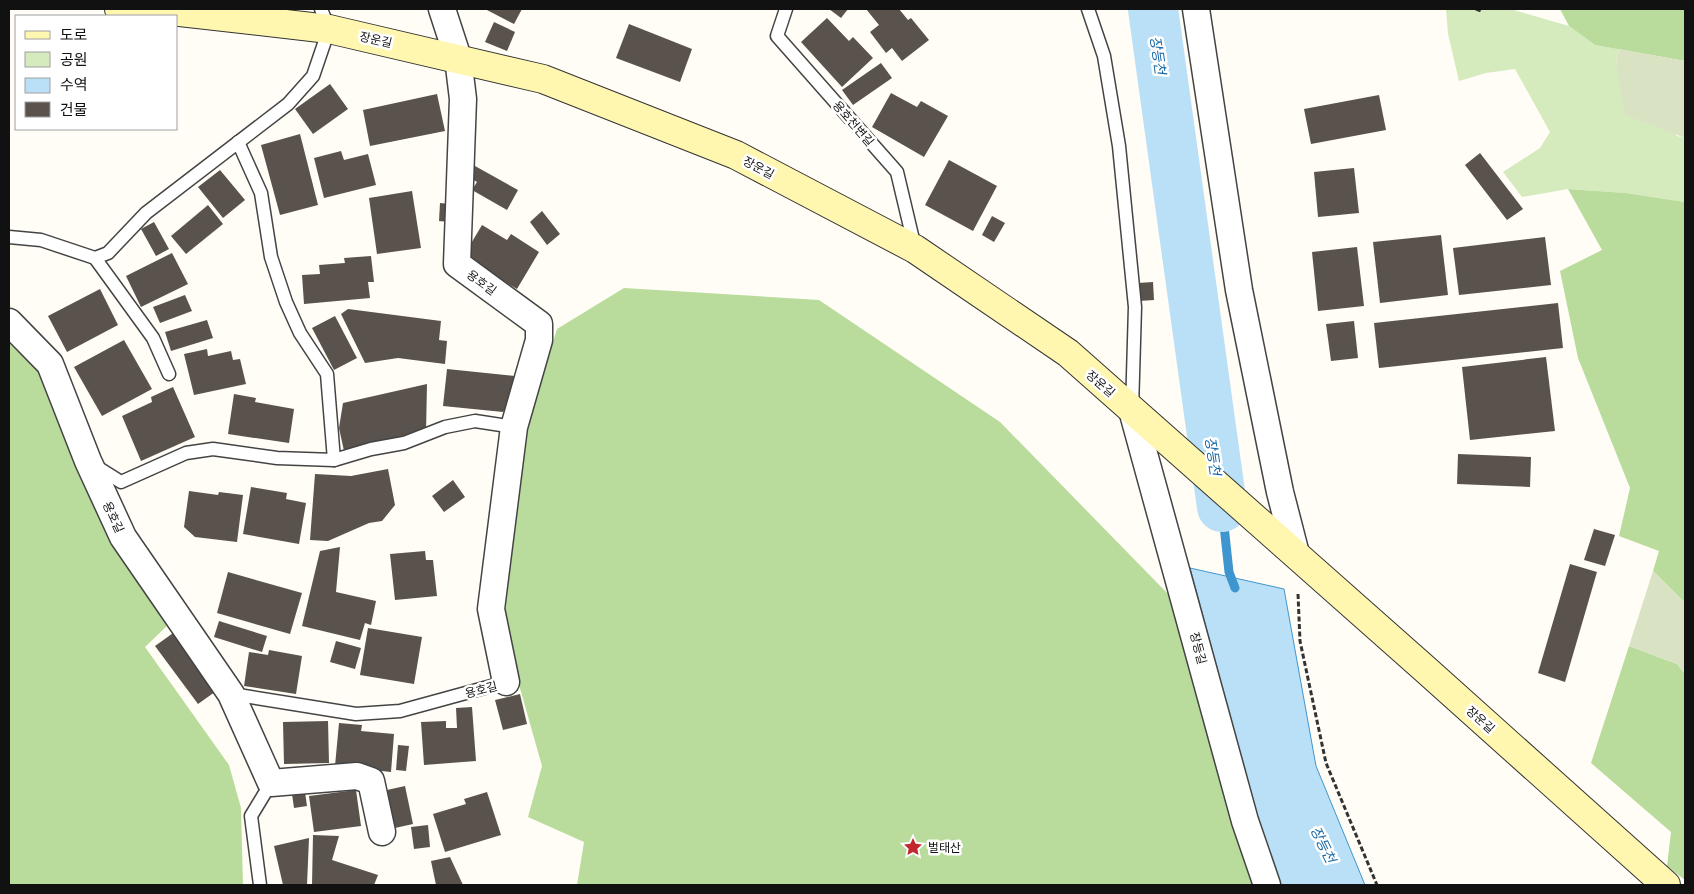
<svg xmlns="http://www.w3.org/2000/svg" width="1694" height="894" font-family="Literata,'Noto Sans KR',serif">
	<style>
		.green { fill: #d5ebbd }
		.forest { fill: #b9dc9c }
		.cemetery { fill: #d9e3c4 }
		.water { fill: #b9e0f7; stroke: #3f96cf }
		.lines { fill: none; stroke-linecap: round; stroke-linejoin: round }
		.stream { stroke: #3f96cf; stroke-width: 9 }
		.river { stroke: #b9e0f7; stroke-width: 50 }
		.building { fill: #5a524d }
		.lane-casing { stroke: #444; stroke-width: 15 }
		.street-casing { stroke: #444; stroke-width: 29 }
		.secondary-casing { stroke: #333; stroke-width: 30 }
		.path { stroke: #333; stroke-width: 3; stroke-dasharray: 5 2.5; stroke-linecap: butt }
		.lane { stroke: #fff; stroke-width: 12 }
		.street { stroke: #fff; stroke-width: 26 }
		.secondary { stroke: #fff6b0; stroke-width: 28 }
		.labels { text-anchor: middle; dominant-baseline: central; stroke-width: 5; stroke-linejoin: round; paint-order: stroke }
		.street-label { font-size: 12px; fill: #111; stroke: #fff }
		.poi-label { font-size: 12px; fill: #111; stroke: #fff; text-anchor: start }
		.water-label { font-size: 14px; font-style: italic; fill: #1768a6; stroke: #fff }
	</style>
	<rect width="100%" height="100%" fill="#fffdf5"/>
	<!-- green -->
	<path class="green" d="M1446,9H1510L1569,26L1595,45L1619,49L1616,64L1677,136L1685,138V202L1626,193L1568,189L1522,197L1503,172L1540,148L1550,132L1515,69L1486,73L1459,81L1448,34Z"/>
	<!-- forest -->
	<g class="forest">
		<path d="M1560,9H1685V61L1595,45L1569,26Z"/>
		<path d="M1568,189L1626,193L1685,202V603L1653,571L1659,551L1619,536L1630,488L1578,358L1560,271L1602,250Z"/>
		<path d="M624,288L819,300L1000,422L1171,597L1256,885H577L584,842L528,817L542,766L497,607L525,431L557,329Z"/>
		<path d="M9,342L41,372L172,621L145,647L229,765L241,808L243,885H9Z"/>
		<path d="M1629,646L1677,664L1685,674V880L1667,866L1671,832L1591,763Z"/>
	</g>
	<!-- cemetery -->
	<g class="cemetery">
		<path d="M1619,49L1685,61V138L1625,115L1616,64Z"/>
		<path d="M1653,571L1685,603V674L1677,664L1629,646Z"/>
	</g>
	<!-- water -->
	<path class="water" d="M1190,568L1284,589L1316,766L1365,885H1281L1258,819Z"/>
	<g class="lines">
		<!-- stream -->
		<path class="stream" d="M1222,507L1229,572L1235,588"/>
		<!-- river -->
		<path class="river" d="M1153,9L1222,507"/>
	</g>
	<!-- building -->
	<g class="building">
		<path d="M485,9H522L514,24Z"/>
		<path d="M829,9H848L841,18Z"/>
		<path d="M866,9H899L908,20L911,18L929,40L902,61L892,48L886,53L870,32L879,25Z"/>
		<path d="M827,18L849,41L853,37L873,58L842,87L801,42Z"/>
		<path d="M494,22L515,32L507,51L485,42Z"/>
		<path d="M629,24L692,49L680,82L616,58Z"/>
		<path d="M881,63L892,78L853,105L842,90Z"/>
		<path d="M330,84L348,109L313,134L295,109Z"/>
		<path d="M891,93L917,107L921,101L948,116L924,157L872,127Z"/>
		<path d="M437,94L445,131L370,146L363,110Z"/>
		<path d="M1379,95L1386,130L1311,144L1304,109Z"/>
		<path d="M300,134L318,205L280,215L261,145Z"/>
		<path d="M341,151L344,160L368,154L376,185L324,198L314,158Z"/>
		<path d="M1480,153L1523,209L1507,220L1465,165Z"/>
		<path d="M949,160L997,186L973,231L925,205Z"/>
		<path d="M475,166L518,190L507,210L472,190L477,182L469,177Z"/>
		<path d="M1354,168L1359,213L1318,217L1314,172Z"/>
		<path d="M220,170L245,200L223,218L198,187Z"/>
		<path d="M412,191L421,248L377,254L369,198Z"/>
		<path d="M440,203L450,204L449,222L439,221Z"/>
		<path d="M208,205L223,224L186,254L171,236Z"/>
		<path d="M542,211L560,234L547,245L530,222Z"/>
		<path d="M992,216L1005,223L994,242L982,235Z"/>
		<path d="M154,222L169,249L156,256L141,229Z"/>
		<path d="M482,225L507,240L511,234L539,252L517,289L463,257Z"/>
		<path d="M1441,235L1448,295L1380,303L1373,242Z"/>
		<path d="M1545,237L1551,285L1459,295L1453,248Z"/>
		<path d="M1357,247L1364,306L1318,311L1312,252Z"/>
		<path d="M172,253L188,284L141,307L126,276Z"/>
		<path d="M371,256L374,282H368L370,298L304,304L302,275L320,274L319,265L345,263L344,258Z"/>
		<path d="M1153,282L1154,300L1139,301L1138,283Z"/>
		<path d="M100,289L118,325L67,352L48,316Z"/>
		<path d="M185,295L192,311L160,323L153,307Z"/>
		<path d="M1558,303L1563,348L1379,368L1374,323Z"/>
		<path d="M348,309L441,321L439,340L447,341L445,364L398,358L365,363L341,314Z"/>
		<path d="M335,316L357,358L334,370L312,328Z"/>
		<path d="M207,320L213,338L171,351L165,332Z"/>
		<path d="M1354,321L1358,358L1331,361L1326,324Z"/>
		<path d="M124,340L152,389L102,416L74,367Z"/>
		<path d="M207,349L208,356L231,351L233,360L240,359L246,384L194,395L184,354Z"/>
		<path d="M1546,357L1555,431L1470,440L1462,367Z"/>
		<path d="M447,369L515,376L513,398L503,412L443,406Z"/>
		<path d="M427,384L426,432L344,451L339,428L343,403Z"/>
		<path d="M173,387L195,437L141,461L122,416L152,402L151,397Z"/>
		<path d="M234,394L256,398L255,402L294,409L289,443L228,434Z"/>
		<path d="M1458,454L1531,457L1530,487L1457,484Z"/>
		<path d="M388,469L395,505L382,521L369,523L328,541L310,540L315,474L351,476Z"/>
		<path d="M453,480L465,497L444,512L432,496Z"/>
		<path d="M251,487L287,493L286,499L306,503L299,544L243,534Z"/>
		<path d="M189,491L218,495L219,492L243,495L237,542L195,537L184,527Z"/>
		<path d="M1594,529L1615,535L1605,566L1584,560Z"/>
		<path d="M340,547L336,592L376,601L371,625L365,623L360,640L302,626L320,551Z"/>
		<path d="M425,551L426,560H433L437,596L395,600L390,554Z"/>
		<path d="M1570,564L1597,572L1565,682L1538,673Z"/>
		<path d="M228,572L302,593L290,634L217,613Z"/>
		<path d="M219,621L267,636L262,652L214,637Z"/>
		<path d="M368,628L422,637L414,684L360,675Z"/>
		<path d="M176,631L219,689L198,704L155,646Z"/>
		<path d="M336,641L361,648L355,669L330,662Z"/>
		<path d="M269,650L302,656L296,694L244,686L249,652L268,655Z"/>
		<path d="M520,694L527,724L503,730L495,700Z"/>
		<path d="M472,707L476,761L424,765L421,722L446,721V728H457L456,708Z"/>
		<path d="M328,721L329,763L284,764L283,722Z"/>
		<path d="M339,723L362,725L361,731L394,734L391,772L335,766Z"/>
		<path d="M398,745L409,746L406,771L396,770Z"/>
		<path d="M405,786L413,824L395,828L387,790Z"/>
		<path d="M356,790L361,826L314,832L309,796Z"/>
		<path d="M305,792L307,806L294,808L292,794Z"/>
		<path d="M487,792L501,835L445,852L433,814L466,804L464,799Z"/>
		<path d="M428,825L430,847L414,849L411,827Z"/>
		<path d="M313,835L339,836L332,860L378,875L374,885H312Z"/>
		<path d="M309,838L307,885H283L274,846Z"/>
		<path d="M450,857L463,885H436L431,861Z"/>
	</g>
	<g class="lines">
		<!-- lane casing -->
		<g class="lane-casing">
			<g id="lane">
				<path d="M786,9L777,36L897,172L915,248"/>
				<path d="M1088,9L1104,56L1119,146L1135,307L1132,409"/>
				<path d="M238,142L261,193L271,257L286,302L300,333L327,374L334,460"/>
				<path d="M9,237L41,240L95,258L108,253L146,213L288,104L313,76L329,29L321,9"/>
				<path d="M95,258L153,338L169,374"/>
				<path d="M94,465L121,482L186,453L213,449L277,458L334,460L371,449L404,443L445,427L475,421L514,427"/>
				<path d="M232,694L356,714L400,711L506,682"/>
				<path d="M260,885L251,816L271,783"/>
			</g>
		</g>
		<!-- street casing -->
		<g class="street-casing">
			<g id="street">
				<path d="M442,9L458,58L463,99L457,264L539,324V340L514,427L491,609L506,682"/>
				<path d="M1196,9L1239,290L1280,492L1296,554"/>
				<path d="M9,322L50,364L88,461L123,537L231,694L271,783L357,776L371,781L382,832"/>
				<path d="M1132,410L1245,821L1267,885"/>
			</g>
		</g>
		<!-- secondary casing -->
		<g class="secondary-casing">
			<path id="secondary" d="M119,9L171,11L329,29L543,79L736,155L915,249L1068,353L1425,669L1666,885"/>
		</g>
		<!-- path -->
		<g class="path">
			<path d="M1476,9L1481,11"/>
			<path d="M1298,594L1300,641L1326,763L1377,885"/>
		</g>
		<!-- lane -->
		<use href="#lane" class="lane"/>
		<!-- street -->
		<use href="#street" class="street"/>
		<!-- secondary -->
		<use href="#secondary" class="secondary"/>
	</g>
	<!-- icons -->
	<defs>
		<g id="sight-bare" transform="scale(1.5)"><path d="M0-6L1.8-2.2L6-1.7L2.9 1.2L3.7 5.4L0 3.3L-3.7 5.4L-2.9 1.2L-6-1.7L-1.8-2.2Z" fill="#c4262e" stroke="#fff" stroke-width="2.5" paint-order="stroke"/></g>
	</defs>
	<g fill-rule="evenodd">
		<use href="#sight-bare" x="913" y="847"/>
	</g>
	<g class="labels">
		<!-- street labels -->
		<g class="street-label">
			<text transform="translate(376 39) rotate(13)">장운길</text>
			<text transform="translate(854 123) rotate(49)">용호천변길</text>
			<text transform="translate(759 167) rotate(28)">장운길</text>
			<text transform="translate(482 282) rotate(36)">용호길</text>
			<text transform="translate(1101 383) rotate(41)">장운길</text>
			<text transform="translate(114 517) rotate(65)">용호길</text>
			<text transform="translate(1199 648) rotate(75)">장등길</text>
			<text transform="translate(481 689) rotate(-15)">용호길</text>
			<text transform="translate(1481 719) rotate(42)">장운길</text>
		</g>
		<!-- poi labels -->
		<g class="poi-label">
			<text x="928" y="847">벌태산</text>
		</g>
		<!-- water labels -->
		<g class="water-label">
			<text transform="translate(1159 55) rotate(82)">장등천</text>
			<text transform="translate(1214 456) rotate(82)">장등천</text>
			<text transform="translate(1324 844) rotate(64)">장등천</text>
		</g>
	</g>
	<!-- border -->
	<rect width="1694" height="894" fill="none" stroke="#111111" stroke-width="20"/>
	<!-- legend -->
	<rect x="15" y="15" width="162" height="115" fill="#ffffff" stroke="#a0a0a0"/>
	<rect x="25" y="31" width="25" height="8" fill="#fff6b0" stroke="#a0a0a0"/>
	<text x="60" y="40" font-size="15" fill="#111111">도로</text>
	<rect x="25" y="52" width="25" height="15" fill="#d5ebbd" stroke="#a0a0a0"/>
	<text x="60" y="65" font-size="15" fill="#111111">공원</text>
	<rect x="25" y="78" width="25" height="15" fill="#b9e0f7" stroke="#a0a0a0"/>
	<text x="60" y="90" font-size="15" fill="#111111">수역</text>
	<rect x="25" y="102" width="25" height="15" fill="#5a524d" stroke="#a0a0a0"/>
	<text x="60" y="115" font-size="15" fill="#111111">건물</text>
</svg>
